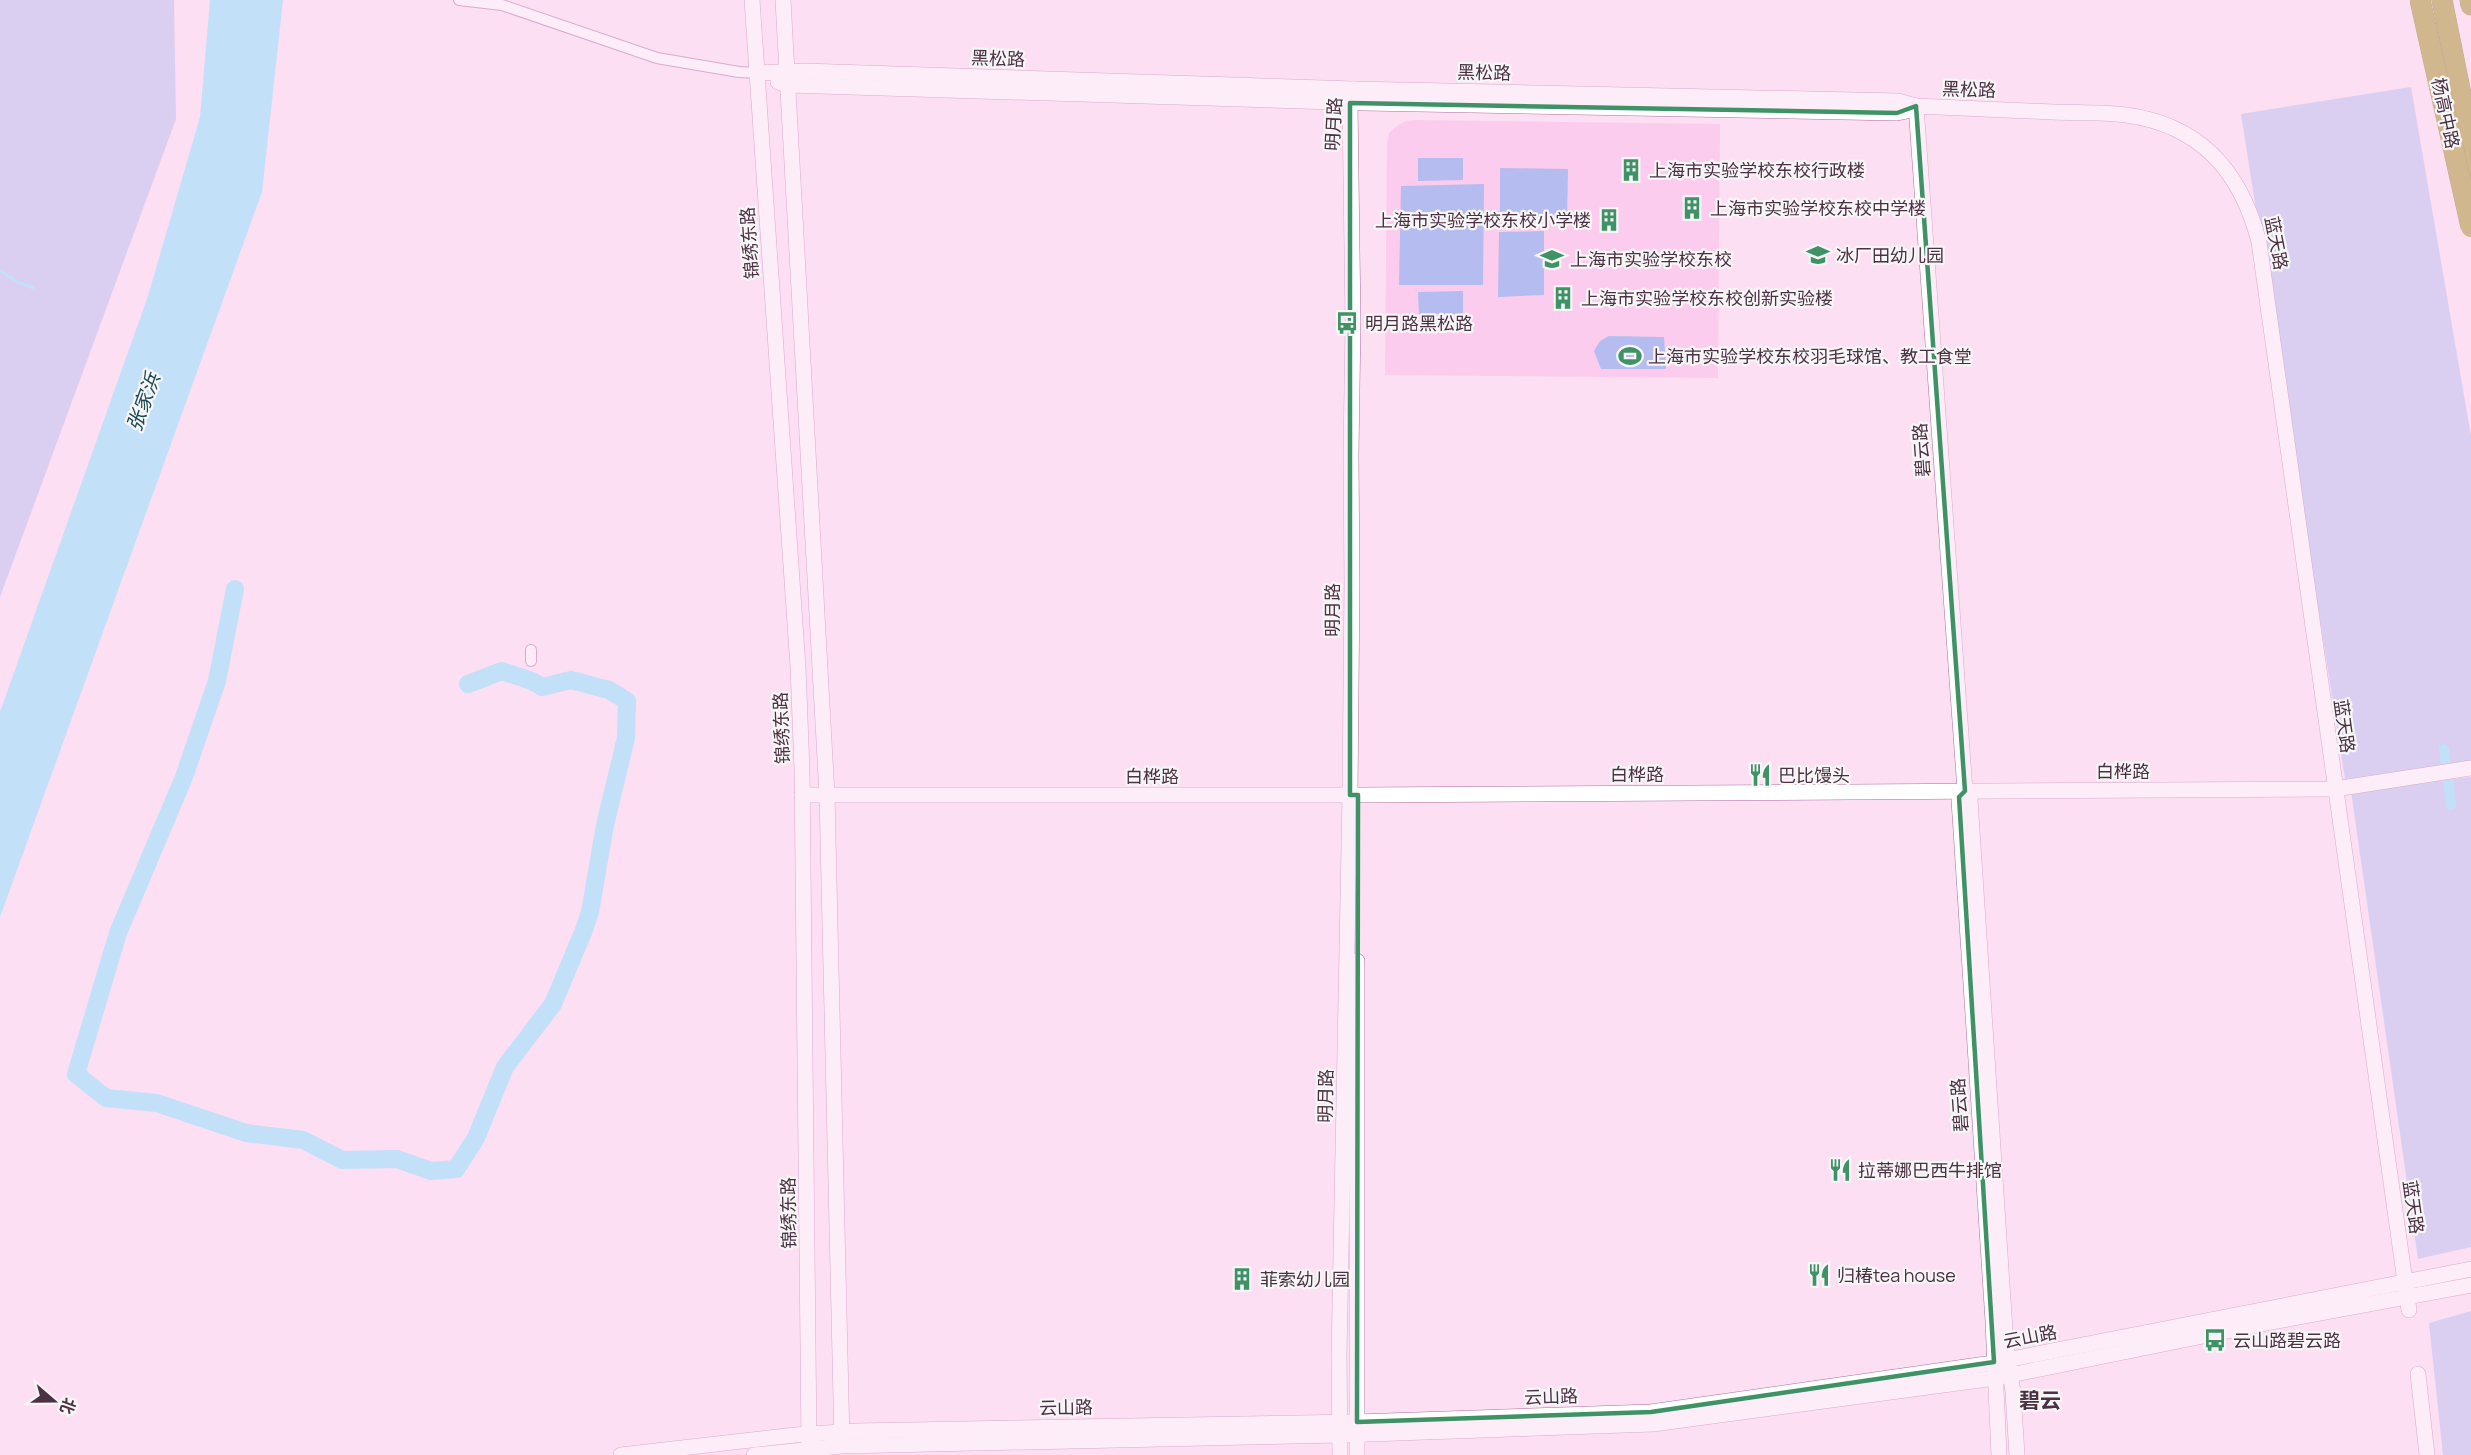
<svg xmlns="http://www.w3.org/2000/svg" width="2471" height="1455" font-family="Manrope,'Noto Sans SC',sans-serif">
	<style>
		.built { fill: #fbcced }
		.green { fill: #b4bcf0 }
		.water { fill: #7de3fe }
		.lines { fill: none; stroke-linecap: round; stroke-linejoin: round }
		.stream { stroke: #7de3fe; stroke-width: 3 }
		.canal { stroke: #7de3fe; stroke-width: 10 }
		.river { stroke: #7de3fe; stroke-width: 18 }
		.street-casing { stroke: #af6e9e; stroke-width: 12 }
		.secondary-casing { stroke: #af6e9e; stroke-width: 16 }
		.highway-casing { stroke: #816925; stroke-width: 21 }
		.street { stroke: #fff; stroke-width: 10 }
		.secondary { stroke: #fff; stroke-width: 15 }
		.highway { stroke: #9e8814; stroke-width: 20 }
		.highway-bridge-casing { stroke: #816925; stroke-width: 21; stroke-linecap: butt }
		.highway-bridge { stroke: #9e8814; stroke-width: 20 }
		.marked { fill: none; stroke: #3e9265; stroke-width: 4.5; stroke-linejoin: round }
		.labels { text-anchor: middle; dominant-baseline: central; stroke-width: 4.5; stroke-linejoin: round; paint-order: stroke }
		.street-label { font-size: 18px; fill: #4c3044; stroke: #f6f6f6 }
		.poi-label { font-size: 18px; fill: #4c3044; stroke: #f6f6f6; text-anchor: start }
		.water-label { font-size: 20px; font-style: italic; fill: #1c4955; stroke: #f6f6f6 }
		.quarter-label { font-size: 21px; font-weight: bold; fill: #4c3044; stroke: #f6f6f6 }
	</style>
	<rect width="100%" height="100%" fill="#fcdff3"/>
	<!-- built -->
	<path class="built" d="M1416,120L1720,124L1718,378L1385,375L1387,144L1389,133L1397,126L1406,121Z"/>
	<!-- green -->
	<g class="green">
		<path d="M0,0H174L176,119L0,597Z"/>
		<path d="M2411,87L2471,436V767L2345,779L2241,114Z"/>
		<path d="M1418,158H1463V180L1418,181Z"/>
		<path d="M1500,168L1568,169L1567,221H1500Z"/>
		<path d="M1484,184L1483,285H1399L1401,186Z"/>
		<path d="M1544,231V295L1498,297L1499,232Z"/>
		<path d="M1463,291V314H1419L1418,292Z"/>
		<path d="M1609,336L1664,337L1666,369H1601L1594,351L1600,341Z"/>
		<path d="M2471,777V1247L2418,1259L2351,791Z"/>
		<path d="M2471,1311V1455H2443L2429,1323Z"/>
	</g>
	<!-- water -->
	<path class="water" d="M210,0H283L262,192L0,917V712L148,296L200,117Z"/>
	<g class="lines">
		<!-- stream -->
		<path class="stream" d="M0,271L18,282L33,288"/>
		<!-- canal -->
		<path class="canal" d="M2444,749L2451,805"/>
		<!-- river -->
		<path class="river" d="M235,589L217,681L184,777L118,933L76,1074L106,1098L157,1103L246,1133L303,1140L342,1160L397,1159L431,1171L456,1169L476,1138L505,1067L553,1004L584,930L590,912L605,825L626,738L627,701L609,690L571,680L542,687L532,681L502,671L468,684"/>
		<!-- street casing -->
		<g class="street-casing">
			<g id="street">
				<path d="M459,0L502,5L657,58L739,72L757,73"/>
				<path d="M531,650V661"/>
			</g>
		</g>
		<!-- secondary casing -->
		<g class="secondary-casing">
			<g id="secondary">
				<path d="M752,0L798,667L802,770L809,1443"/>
				<path d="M783,0L827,795L842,1442"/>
				<path d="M757,73L804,71L1354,89L1898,101L1916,106C1961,108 2007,110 2053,112C2077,113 2102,112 2126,115C2201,125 2241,172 2259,242L2409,1310"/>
				<path d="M778,82L788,85L1365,103L1897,113L1907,111L1916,106"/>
				<path d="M1916,106L1965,791L1970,800L2006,1345L2013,1392L2017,1455"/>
				<path d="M1965,791L1959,800L1993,1321L1999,1455"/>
				<path d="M802,795H1350"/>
				<path d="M1358,795L2335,789L2471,768"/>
				<path d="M2418,1374L2427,1455"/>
				<path d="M621,1455L795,1435L856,1431L1357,1422L1651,1412L1986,1364L2471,1269"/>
				<path d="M754,1455L842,1446L1340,1435L1653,1424L1995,1378L2272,1322L2471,1285"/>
				<path d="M1340,1455L1339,1356L1350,795L1352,584L1351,455L1353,322L1350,103L1354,89"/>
				<path d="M1357,1455V961"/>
			</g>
		</g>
		<!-- highway casing -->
		<g class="highway-casing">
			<g id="highway">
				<path d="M2442,0L2461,94L2471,186"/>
				<path d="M2470,0L2471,5"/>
			</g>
		</g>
		<!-- street -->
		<use href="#street" class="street"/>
		<!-- secondary -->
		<use href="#secondary" class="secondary"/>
		<!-- highway -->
		<use href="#highway" class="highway"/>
		<!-- highway-bridge casing -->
		<g class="highway-bridge-casing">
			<path id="highway-bridge" d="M2420,0L2471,227"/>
		</g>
		<!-- highway-bridge -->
		<use href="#highway-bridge" class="highway-bridge"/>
	</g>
	<!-- marked area -->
	<path d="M0 0H2471V1455H0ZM1350,103L1897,113L1916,106L1965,791L1959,797L1994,1362L1651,1412L1357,1422L1358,795H1350Z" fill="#fcdff3" fill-opacity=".55" fill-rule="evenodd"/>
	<path class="marked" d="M1350,103L1897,113L1916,106L1965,791L1959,797L1994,1362L1651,1412L1357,1422L1358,795H1350Z"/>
	<!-- icons -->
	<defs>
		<g id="building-bare" transform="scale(1.8)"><path d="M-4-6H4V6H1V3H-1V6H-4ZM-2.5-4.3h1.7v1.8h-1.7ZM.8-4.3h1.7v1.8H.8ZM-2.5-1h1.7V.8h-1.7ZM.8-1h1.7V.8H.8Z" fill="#3e9265" stroke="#f6f6f6" stroke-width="2.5" paint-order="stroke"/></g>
		<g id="school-bare" transform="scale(1.8)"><path d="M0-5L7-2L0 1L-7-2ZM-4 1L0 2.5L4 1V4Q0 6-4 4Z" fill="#3e9265" stroke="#f6f6f6" stroke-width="2.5" paint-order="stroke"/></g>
		<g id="bus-bare" transform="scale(1.8)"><path d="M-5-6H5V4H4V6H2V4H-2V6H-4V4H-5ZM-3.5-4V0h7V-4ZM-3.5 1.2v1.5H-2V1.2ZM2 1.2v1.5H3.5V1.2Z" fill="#3e9265" stroke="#f6f6f6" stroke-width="2.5" paint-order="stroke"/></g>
		<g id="stadium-bare" transform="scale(1.8)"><path d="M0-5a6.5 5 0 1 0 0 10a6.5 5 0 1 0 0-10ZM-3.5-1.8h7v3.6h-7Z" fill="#3e9265" stroke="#f6f6f6" stroke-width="2.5" paint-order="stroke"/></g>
		<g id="restaurant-bare" transform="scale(1.8)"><path d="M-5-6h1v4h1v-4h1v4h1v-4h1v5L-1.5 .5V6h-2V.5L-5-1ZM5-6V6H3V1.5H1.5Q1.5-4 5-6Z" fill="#3e9265" stroke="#f6f6f6" stroke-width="2.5" paint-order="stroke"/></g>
	</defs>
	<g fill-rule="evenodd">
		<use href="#building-bare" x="1631" y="170"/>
		<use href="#building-bare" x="1692" y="208"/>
		<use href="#building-bare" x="1609" y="220"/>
		<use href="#school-bare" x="1818" y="255"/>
		<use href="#school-bare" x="1552" y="259"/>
		<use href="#building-bare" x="1563" y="298"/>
		<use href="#bus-bare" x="1347" y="323"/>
		<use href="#stadium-bare" x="1630" y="356"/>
		<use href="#restaurant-bare" x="1760" y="775"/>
		<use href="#restaurant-bare" x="1840" y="1170"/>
		<use href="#restaurant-bare" x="1819" y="1275"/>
		<use href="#building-bare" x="1242" y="1279"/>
		<use href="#bus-bare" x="2215" y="1340"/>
	</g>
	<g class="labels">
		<!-- street labels -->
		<g class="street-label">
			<text transform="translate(998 58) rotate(2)">黑松路</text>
			<text transform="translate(1484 72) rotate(1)">黑松路</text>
			<text transform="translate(1969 89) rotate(2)">黑松路</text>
			<text transform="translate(2446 113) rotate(78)">杨高中路</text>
			<text transform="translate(1333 124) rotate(-87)">明月路</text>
			<text transform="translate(749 243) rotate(-94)">锦绣东路</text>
			<text transform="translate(2277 243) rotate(79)">蓝天路</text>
			<text transform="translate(1921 450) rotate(-94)">碧云路</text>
			<text transform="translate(1332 610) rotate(-90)">明月路</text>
			<text transform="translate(2345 726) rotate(82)">蓝天路</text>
			<text transform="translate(781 728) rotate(-92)">锦绣东路</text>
			<text x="2123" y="771">白桦路</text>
			<text x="1637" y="774">白桦路</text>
			<text x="1152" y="776">白桦路</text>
			<text transform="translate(1325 1096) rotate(-89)">明月路</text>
			<text transform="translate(1959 1105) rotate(-94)">碧云路</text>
			<text transform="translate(2414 1207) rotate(82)">蓝天路</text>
			<text transform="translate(788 1213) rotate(-91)">锦绣东路</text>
			<text transform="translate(2030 1336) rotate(-11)">云山路</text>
			<text transform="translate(1551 1396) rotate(-2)">云山路</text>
			<text transform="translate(1066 1407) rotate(-1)">云山路</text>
		</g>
		<!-- poi labels -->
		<g class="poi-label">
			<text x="1649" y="170">上海市实验学校东校行政楼</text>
			<text x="1710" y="208">上海市实验学校东校中学楼</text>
			<text x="1591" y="220" text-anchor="end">上海市实验学校东校小学楼</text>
			<text x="1836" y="255">冰厂田幼儿园</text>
			<text x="1570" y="259">上海市实验学校东校</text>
			<text x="1581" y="298">上海市实验学校东校创新实验楼</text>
			<text x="1365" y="323">明月路黑松路</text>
			<text x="1648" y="356">上海市实验学校东校羽毛球馆、教工食堂</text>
			<text x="1778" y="775">巴比馒头</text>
			<text x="1858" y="1170">拉蒂娜巴西牛排馆</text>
			<text x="1837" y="1275">归椿tea house</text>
			<text x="1260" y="1279">菲索幼儿园</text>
			<text x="2233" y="1340">云山路碧云路</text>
		</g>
		<!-- water labels -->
		<g class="water-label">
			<text transform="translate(143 402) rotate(-70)">张家浜</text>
		</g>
		<!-- quarter labels -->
		<g class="quarter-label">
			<text x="2040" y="1400">碧云</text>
		</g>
	</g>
	<!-- north arrow -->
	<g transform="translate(54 1401) rotate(110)" stroke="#f6f6f6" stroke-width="4.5" paint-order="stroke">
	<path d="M0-4.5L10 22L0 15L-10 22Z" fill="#4c3044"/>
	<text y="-9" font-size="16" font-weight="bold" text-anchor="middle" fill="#4c3044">北</text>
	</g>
</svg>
